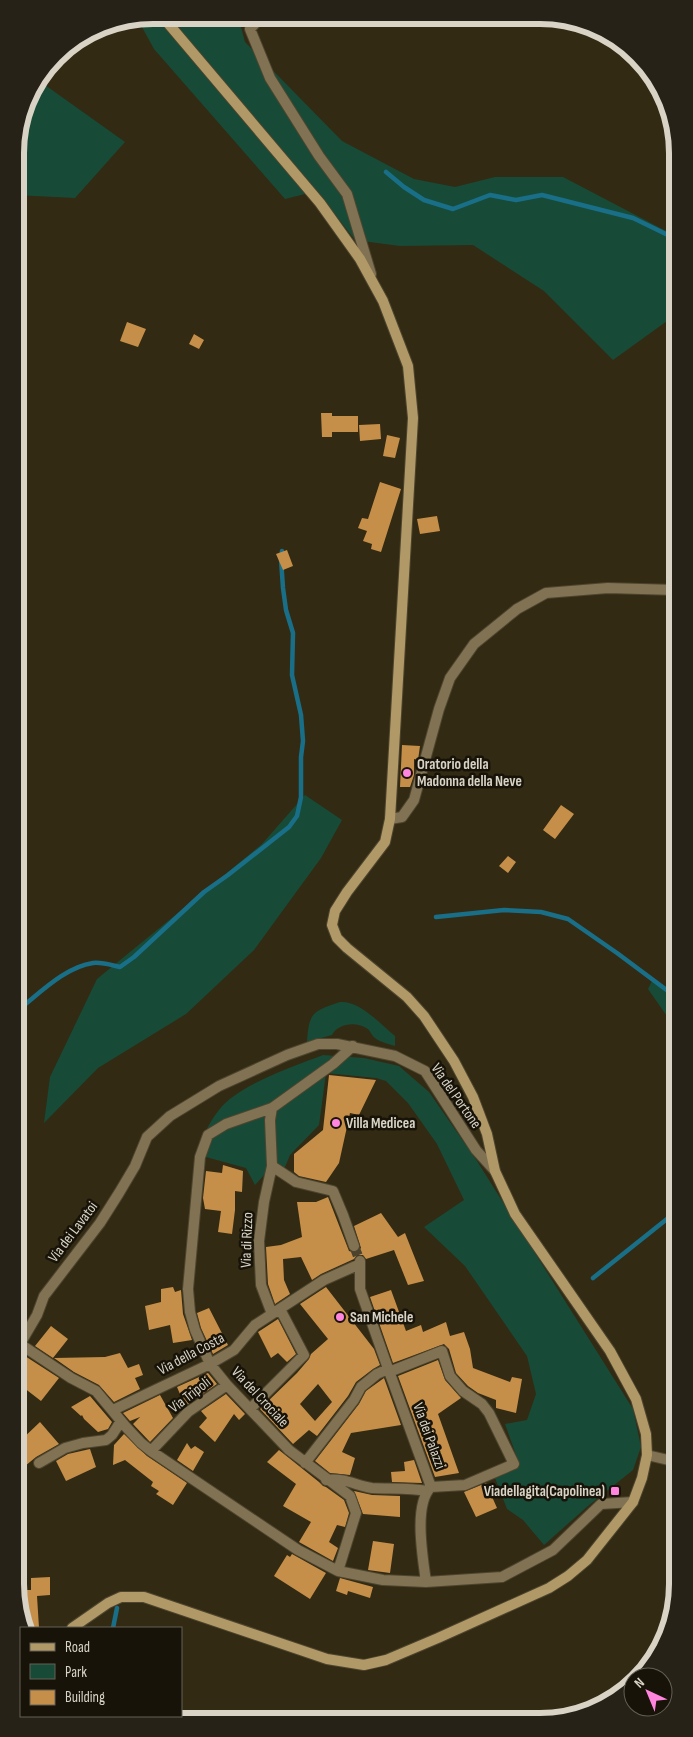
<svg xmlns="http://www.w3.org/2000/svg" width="693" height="1737" viewBox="0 0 693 1737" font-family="'Sofia Sans Condensed',sans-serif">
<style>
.green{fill:#174b37}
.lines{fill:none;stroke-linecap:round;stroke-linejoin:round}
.stream{stroke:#196f88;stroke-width:4.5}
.building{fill:#c58f4a;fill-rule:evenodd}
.street-tunnel{stroke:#4c432e;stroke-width:10;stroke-dasharray:10 5;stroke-linecap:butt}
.street-casing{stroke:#4d452f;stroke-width:12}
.secondary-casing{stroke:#4d452f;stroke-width:12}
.street{stroke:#807252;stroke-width:10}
.secondary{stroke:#b19967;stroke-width:10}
.poi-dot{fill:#ff85de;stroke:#171309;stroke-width:2}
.labels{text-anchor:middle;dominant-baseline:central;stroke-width:5;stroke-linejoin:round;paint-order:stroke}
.poi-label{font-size:15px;font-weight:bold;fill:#d8d3c5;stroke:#171309;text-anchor:start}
.street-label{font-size:15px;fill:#d8d3c5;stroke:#171309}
.rim{fill:none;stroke:#d8d3c5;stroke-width:6}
</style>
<rect width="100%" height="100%" fill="#332a13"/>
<path class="green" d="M153,15L238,16L245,42L342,141L414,179L455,187L495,177H563L668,232L674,236V316L613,360L544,291L473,245L400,246L355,240L317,191L285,199L154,49L137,18Z
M38,80L125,142L75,198L15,195V144L29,92Z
M305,795L342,820L321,858L254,950L186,1014L98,1068L44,1123L50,1077L97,979L262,844Z
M653,979L676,994V1029L648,989Z
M340,1002C361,1001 380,1024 395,1036V1046C389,1044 380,1042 375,1038C372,1036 371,1032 368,1029C357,1021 338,1023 332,1035L307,1042C309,1013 312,1011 340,1002Z
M323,1055L364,1058L399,1066L429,1092L477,1161L633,1409L641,1447L633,1470L588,1506L544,1545L523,1520L507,1509L495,1478L520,1466L505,1424L527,1420L536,1394L527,1356L465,1266L424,1227L464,1200L437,1144L408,1103L386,1081L376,1078L326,1073L319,1125L290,1155L282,1174H265L255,1185L246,1168L195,1154C202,1139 209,1122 219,1110C237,1085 295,1066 323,1055Z"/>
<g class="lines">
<path class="stream" d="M386,172L404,187L424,200L453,209L490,195L516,200L542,195L633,218L674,238
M436,917L504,910L541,912L568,919L617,953L676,997
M18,1010C40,993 65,967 93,963C102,962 111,965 120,967L134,957L204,892L228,875L289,827L297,816L301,797V757L303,741L301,715L292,675L293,633L286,610L283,588L281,559L282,551
M593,1278L677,1211
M113,1628L117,1608"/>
</g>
<path class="building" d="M127,322L146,329L138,347L120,341Z
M194,334L204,340L199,349L189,344Z
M321,413H332V416H358V432H332V437H322Z
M380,424L381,439L360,441L359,425Z
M387,435L400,438L395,458L383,456Z
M380,482L401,489L381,552L371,549L372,544L363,541L367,531L358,528L362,518L368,519Z
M437,516L440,531L420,534L417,519Z
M287,550L293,566L283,570L276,554Z
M402,745L420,746L418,760L414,759V775L410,787H400Z
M561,805L574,814L555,839L543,830Z
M508,856L516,862L508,873L499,866Z
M329,1075L376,1080L359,1115L350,1113L339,1163L326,1182L299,1176L294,1172V1154L323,1130Z
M223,1165L243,1171L242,1192L235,1191V1210L232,1234L218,1232L221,1211L205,1209L203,1198L206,1171L222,1173Z
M328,1197L349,1251L356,1253L361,1248L354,1226L381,1213L398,1237L405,1233L424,1281L408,1285L394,1250L366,1259L363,1255H357L354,1259L321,1274L312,1280L301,1257L283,1259L284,1280L290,1294L275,1304L268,1284L266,1247L281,1245L302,1237L297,1202H316Z
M173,1287L175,1292L181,1290L183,1314L192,1340L173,1343L170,1325L149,1330L145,1306L161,1302V1289Z
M326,1287L374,1349L380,1365L373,1369L356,1382L348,1396L317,1436L309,1430L293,1444L260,1409L297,1373L309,1359L311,1354L328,1339L300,1304ZM318,1384L332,1402L315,1421L300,1404Z
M391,1290L406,1331L421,1325L423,1332L446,1322L450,1336L464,1332L470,1349L473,1368L510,1382L512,1377L522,1379L516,1413L496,1408V1400L478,1393L468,1386L456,1373L449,1349L444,1344L393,1363L370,1297Z
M209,1308L228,1345L213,1354L201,1328L197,1313Z
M278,1319L296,1354L287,1362L278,1353L271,1358L258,1332Z
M51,1326L68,1339L53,1358L35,1346Z
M120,1353L128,1368L139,1364L143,1375L135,1378L140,1389L114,1402L99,1385L74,1372L54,1358L105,1357Z
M25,1356L59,1378L41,1401L19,1384V1363Z
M438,1360L445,1380L461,1398L438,1414L459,1473L435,1477L398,1376Z
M208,1373L217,1384L185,1406L177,1387Z
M384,1378L401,1425L351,1433L342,1452L355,1458L350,1475L330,1473L315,1461L359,1404L366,1391Z
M226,1394L245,1414L239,1420L234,1414L215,1442L199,1427L207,1418L201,1411Z
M160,1395L173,1418L150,1442L133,1424L140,1417L130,1421L123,1413Z
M90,1396L112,1422L108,1429L98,1432L84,1419L82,1415L81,1416L71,1407Z
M40,1422L59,1444L36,1457L19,1471V1442Z
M124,1434L147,1456L187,1483L173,1505L156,1494L159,1491L151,1486L153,1482L125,1460L113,1465L114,1445Z
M187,1443L191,1449L195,1446L204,1452L193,1471L177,1460Z
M90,1449L96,1467L66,1481L56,1461L68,1454Z
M279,1450L319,1482L323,1486L326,1487L344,1500L349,1513L345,1527L337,1525L329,1542L338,1548L333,1561L299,1542L311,1522L283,1506L296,1484L267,1462Z
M414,1460L422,1483L392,1482L391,1472L405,1471L404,1462Z
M486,1483L497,1508L476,1517L464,1492Z
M354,1491L372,1495L400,1496V1517L363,1514Z
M373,1541L394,1544L390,1573L368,1570Z
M292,1554L326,1573L310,1599L274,1576L287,1555L290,1557Z
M50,1577V1595L37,1596L39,1628H25L20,1620V1615H21V1590H31V1578Z
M340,1578L373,1587L370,1598L348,1591L347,1595L336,1591Z"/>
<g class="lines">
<path class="street-tunnel" d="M354,1246L360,1261"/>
<g class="street-casing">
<path id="street" d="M262,16L250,29L270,78L319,156L347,194L371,274
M390,819L402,817L414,800L439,709L450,678L474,644L517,609L546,593L608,588L675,590
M272,1108L270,1120L272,1166L296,1182L333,1191L343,1215L354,1246
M272,1166L264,1202L259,1241L261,1285L272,1314
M495,1171L476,1150L425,1071L395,1056L337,1044H318L287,1055L219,1086L170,1116L147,1137L135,1166L119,1193L100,1223L44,1296L37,1315L20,1344L71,1378L96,1391L126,1427L141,1443L151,1451L298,1550L338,1571L383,1580L426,1582L502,1577L553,1550L601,1504L633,1502
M360,1261V1289L385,1360L431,1487C413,1505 423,1558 426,1582
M389,1372L442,1351L450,1376L463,1391L482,1404L489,1413L514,1464L465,1485L431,1487
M250,1409L304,1355L280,1309
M113,1410L210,1364L234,1350L255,1325L324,1280L360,1264
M151,1451L188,1412L227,1385
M647,1455L677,1462
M39,1463L65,1448L83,1443L106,1440L112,1435L121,1421
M305,1463L354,1400L361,1387L377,1374L388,1369
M326,1480C343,1477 357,1486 372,1488C391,1489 409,1488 427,1491
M338,1571L356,1513L350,1496L289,1450L227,1385L210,1364L195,1330L190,1312L188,1289L200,1157L208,1135L226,1124L272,1108L333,1064L353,1046"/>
</g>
<g class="secondary-casing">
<path id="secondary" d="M72,1628L108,1603L121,1597H144L327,1659L364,1665L386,1660L438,1638L549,1588L568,1576L587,1560L633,1502L642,1478L647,1455L646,1434L636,1399L610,1351L515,1214L495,1171L487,1134L473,1097L454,1061L424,1016L407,997L347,948L337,938L332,925L335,911L347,892L385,842L390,819L413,418L408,366L383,301L360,259L320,203L161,15"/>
</g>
<use href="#street" class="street"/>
<use href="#secondary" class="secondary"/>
</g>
<g class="poi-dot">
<circle cx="407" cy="773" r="5"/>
<circle cx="336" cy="1123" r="5"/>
<circle cx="340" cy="1317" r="5"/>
<rect x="610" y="1486" width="10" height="10" rx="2.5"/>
</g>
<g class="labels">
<g class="poi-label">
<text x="417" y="764">Oratorio della<tspan x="417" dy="17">Madonna della Neve</tspan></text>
<text x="346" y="1123">Villa Medicea</text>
<text x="350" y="1317">San Michele</text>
<text x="605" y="1491" text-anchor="end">Viadellagita(Capolinea)</text>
</g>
<g class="street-label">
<text transform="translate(456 1096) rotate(55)">Via del Portone</text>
<text transform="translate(73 1232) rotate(-53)">Via dei Lavatoi</text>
<text transform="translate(247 1240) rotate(-88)">Via di Rizzo</text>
<text transform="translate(191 1354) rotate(-28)">Via della Costa</text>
<text transform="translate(190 1395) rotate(-38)">Via Tripoli</text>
<text transform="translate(260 1397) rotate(47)">Via del Crociale</text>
<text transform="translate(429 1436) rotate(70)">Via dei Palazzi</text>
</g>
</g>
<path d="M0 0H693V1737H0ZM153 24H540A129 129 0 0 1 669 153V1584A129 129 0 0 1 540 1713H153A129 129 0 0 1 24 1584V153A129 129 0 0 1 153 24Z" fill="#262218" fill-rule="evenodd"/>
<path class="rim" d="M153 24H540A129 129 0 0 1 669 153V1584A129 129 0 0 1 540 1713H153A129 129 0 0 1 24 1584V153A129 129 0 0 1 153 24Z"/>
<rect x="20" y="1627" width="162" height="90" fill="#171309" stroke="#646054"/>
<rect x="30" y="1643" width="25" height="8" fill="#b19967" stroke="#646054"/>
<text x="65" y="1652" font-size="15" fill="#d8d3c5">Road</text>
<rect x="30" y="1664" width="25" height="15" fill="#174b37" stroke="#646054"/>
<text x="65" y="1677" font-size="15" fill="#d8d3c5">Park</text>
<rect x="30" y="1690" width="25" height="15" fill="#c58f4a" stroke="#646054"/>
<text x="65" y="1702" font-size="15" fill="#d8d3c5">Building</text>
<g transform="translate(648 1692) rotate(316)"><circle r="24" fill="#171309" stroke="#646054"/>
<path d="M0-4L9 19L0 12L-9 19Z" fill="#ff85de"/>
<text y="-8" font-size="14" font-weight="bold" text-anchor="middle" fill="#d8d3c5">N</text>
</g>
</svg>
